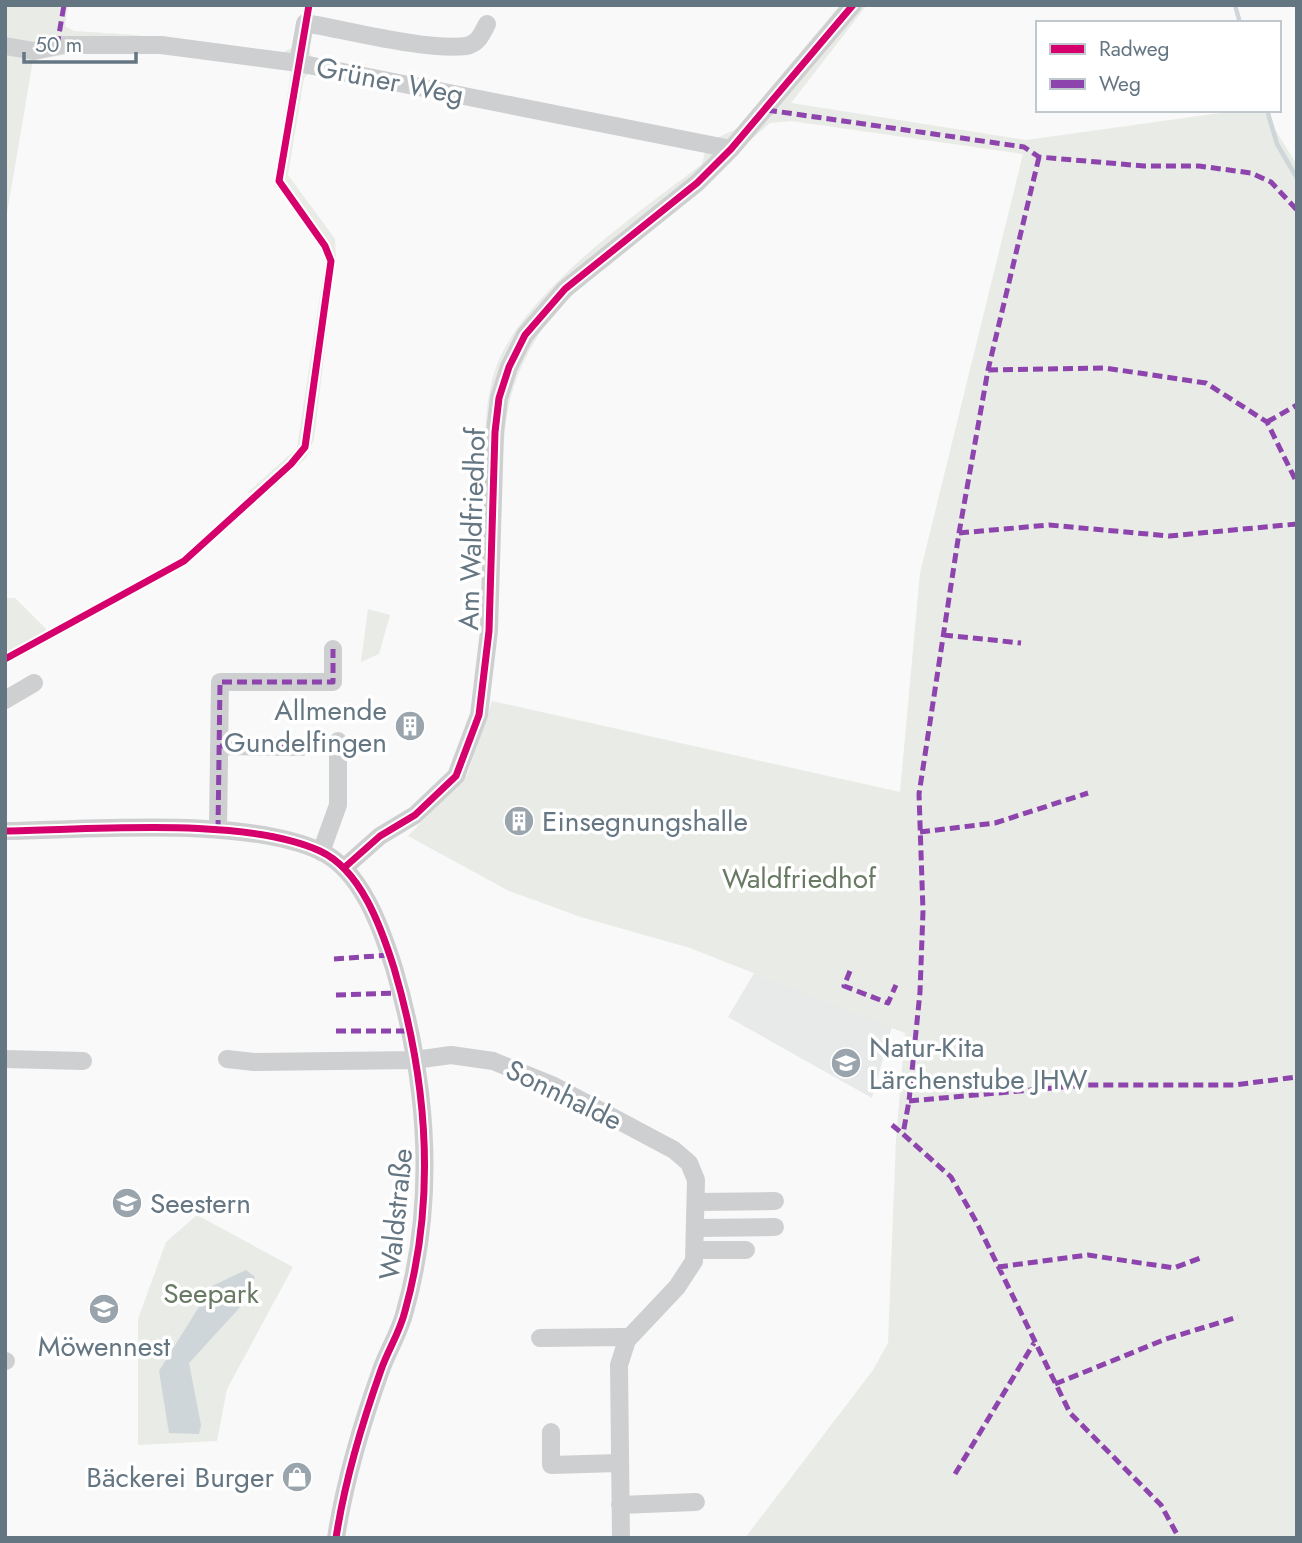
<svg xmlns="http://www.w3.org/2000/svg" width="1302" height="1543" viewBox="0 0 1302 1543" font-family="Jost,sans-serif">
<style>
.built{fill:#e8e9e9}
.green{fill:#e8ebe6}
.water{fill:#ced6d9}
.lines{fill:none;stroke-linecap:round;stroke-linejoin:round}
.stream{stroke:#ced6d9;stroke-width:4.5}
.minor{stroke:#cecfd0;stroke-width:18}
.quiet{stroke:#8e44ad;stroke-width:5;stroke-dasharray:10 5;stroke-linecap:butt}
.cycleway-casing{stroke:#fff;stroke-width:11}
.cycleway{stroke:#d6006c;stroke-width:7}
.labels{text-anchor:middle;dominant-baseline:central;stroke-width:7;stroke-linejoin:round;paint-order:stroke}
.street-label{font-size:28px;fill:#657683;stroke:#fff}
.poi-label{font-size:28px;fill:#657683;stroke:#fff;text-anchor:start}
.park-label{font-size:28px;fill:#687a64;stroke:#fff}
</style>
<rect width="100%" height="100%" fill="#f9f9f9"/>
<path class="built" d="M754,973L892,1027L872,1098L728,1017Z"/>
<path class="green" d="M6,5H68L65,26L74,31L135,35L279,54L296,46L309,48L311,56L316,58L717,138L736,129L840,5H867L791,103L1026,140L1213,114L1263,110L1297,165V1538H745L873,1370L888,1343L896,1139L905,1033L690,948L581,917L509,891L408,836L467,775L492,701L900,792L920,573L1023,154L791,121L770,123L553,312C507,381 504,409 502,490H484C485,452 483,411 494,373C518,295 638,213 702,164L705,152L310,72L304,78L288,175L335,239L336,256L314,439L306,458L268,493H247L297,448L325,263C322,244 290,196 274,186L291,72L288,66L148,50L88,51L33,60L5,225Z
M5,598H15L55,638L5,665Z
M368,609L390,615L379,654L361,662Z
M197,1215L293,1267L227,1389L217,1441L138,1445V1319L166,1242Z"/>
<path class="water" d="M246,1270L255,1277L243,1304L189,1363L201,1425L199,1434L169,1433L159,1371L212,1286Z"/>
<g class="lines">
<path class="stream" d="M1235,5L1240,23
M1267,110L1277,144L1297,178"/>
<path class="minor" d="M5,46L34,51L62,45H161L298,63L731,149
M298,63L305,23C347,30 427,51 466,46C478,44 482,34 487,24
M5,700L34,683
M220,746L301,747
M218,830L220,682H333V649
M5,831C91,830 243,816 320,851C361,870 381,927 394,968C427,1080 437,1197 405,1311C400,1332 388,1350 381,1370C361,1426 345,1479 336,1538
M321,852L338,805V741
M345,867L380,836L415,815L456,776L479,715L489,631L495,432L499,398L509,367L525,335L565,289L697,183L731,149L853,5
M5,1059L83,1061
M227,1059L254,1062L415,1060L451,1055L493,1061L552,1085L674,1150L689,1163L696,1180L694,1261L677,1287L627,1340L619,1365L621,1538
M697,1202L775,1201
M697,1228L775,1227
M696,1250H746
M540,1338L624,1337L627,1340
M5,1361H6
M551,1432V1465L619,1463
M620,1505L696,1502"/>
<path class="quiet" d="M57,46L64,5
M767,110L1024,147L1039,157L1144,166H1199L1251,173L1271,182L1297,210
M1039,157L988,370L959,533L919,794L923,911L920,992L909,1101L903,1134L951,1177L977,1223L1070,1413L1161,1505L1179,1538
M988,370L1105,368L1206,383L1267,422L1297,483
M1267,422L1297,405
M959,533L1049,525L1169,536L1297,524
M943,635L1021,643
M220,746L301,747
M218,830L220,682H333V649
M920,832L995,823L1088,793
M334,959L390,955
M850,971L844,986L888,1003L896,985
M336,995L401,993
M336,1031H409
M909,1101L1086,1085H1234L1297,1077
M892,1125L903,1134
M998,1267L1088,1255L1174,1268L1203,1257
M1055,1384L1166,1339L1238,1317
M955,1474L1034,1343"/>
<g class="cycleway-casing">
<path id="cycleway" d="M5,659L184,561L291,464L305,447L331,261L325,246L279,181L309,5
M5,831C91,830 243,816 320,851C361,870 381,927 394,968C427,1080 437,1197 405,1311C400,1332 388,1350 381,1370C361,1426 345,1479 336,1538
M345,867L380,836L415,815L456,776L479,715L489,631L495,432L499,398L509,367L525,335L565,289L697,183L731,149L853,5"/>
</g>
<use href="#cycleway" class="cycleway"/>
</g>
<defs>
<g id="building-disc" transform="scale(1.575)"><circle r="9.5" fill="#99a4ac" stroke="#fff"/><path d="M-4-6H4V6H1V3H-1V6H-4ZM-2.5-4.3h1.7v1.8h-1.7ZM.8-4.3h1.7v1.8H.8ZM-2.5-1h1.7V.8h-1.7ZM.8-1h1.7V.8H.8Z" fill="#fff"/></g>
<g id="school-disc" transform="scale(1.575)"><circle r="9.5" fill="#99a4ac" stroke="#fff"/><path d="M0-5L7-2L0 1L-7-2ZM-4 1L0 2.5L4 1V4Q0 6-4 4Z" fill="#fff"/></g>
<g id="shop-disc" transform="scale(1.575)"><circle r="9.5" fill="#99a4ac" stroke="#fff"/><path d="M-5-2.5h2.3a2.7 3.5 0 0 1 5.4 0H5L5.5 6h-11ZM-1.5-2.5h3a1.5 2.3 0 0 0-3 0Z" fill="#fff"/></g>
</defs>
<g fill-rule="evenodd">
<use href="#building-disc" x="410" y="726"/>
<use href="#building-disc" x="519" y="821"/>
<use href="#school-disc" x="846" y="1063"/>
<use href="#school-disc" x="127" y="1203"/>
<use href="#school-disc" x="104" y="1309"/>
<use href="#shop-disc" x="297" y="1477"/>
</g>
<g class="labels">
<g class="street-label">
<text transform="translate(390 81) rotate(11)">Grüner Weg</text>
<text transform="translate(472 529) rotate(-88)">Am Waldfriedhof</text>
<text transform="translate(564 1095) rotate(26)">Sonnhalde</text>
<text transform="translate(396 1214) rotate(-84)">Waldstraße</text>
</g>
<g class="poi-label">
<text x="387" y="710" text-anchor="end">Allmende<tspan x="387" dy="32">Gundelfingen</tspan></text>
<text x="542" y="821">Einsegnungshalle</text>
<text x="869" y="1047">Natur-Kita<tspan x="869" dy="32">Lärchenstube JHW</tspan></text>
<text x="150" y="1203">Seestern</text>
<text x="104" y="1346" text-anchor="middle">Möwennest</text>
<text x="274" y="1477" text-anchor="end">Bäckerei Burger</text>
</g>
<g class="park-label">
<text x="799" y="878">Waldfriedhof</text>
<text x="211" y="1293">Seepark</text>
</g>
</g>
<rect width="1302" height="1543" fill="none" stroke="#657683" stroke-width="14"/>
<rect x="1036" y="21" width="245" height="91" fill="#ffffff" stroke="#c1c8cd" stroke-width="2"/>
<rect x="1050" y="44" width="35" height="10" fill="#d6006c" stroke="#c1c8cd" stroke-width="2"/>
<text x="1099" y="56" font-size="21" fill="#657683">Radweg</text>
<rect x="1050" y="79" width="35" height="10" fill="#8e44ad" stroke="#c1c8cd" stroke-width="2"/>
<text x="1099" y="91" font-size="21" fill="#657683">Weg</text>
<path d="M24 52v10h112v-10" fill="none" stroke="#657683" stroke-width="3.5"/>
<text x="35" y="52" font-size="21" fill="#657683" stroke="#ffffff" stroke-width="5" paint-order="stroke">50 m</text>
</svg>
